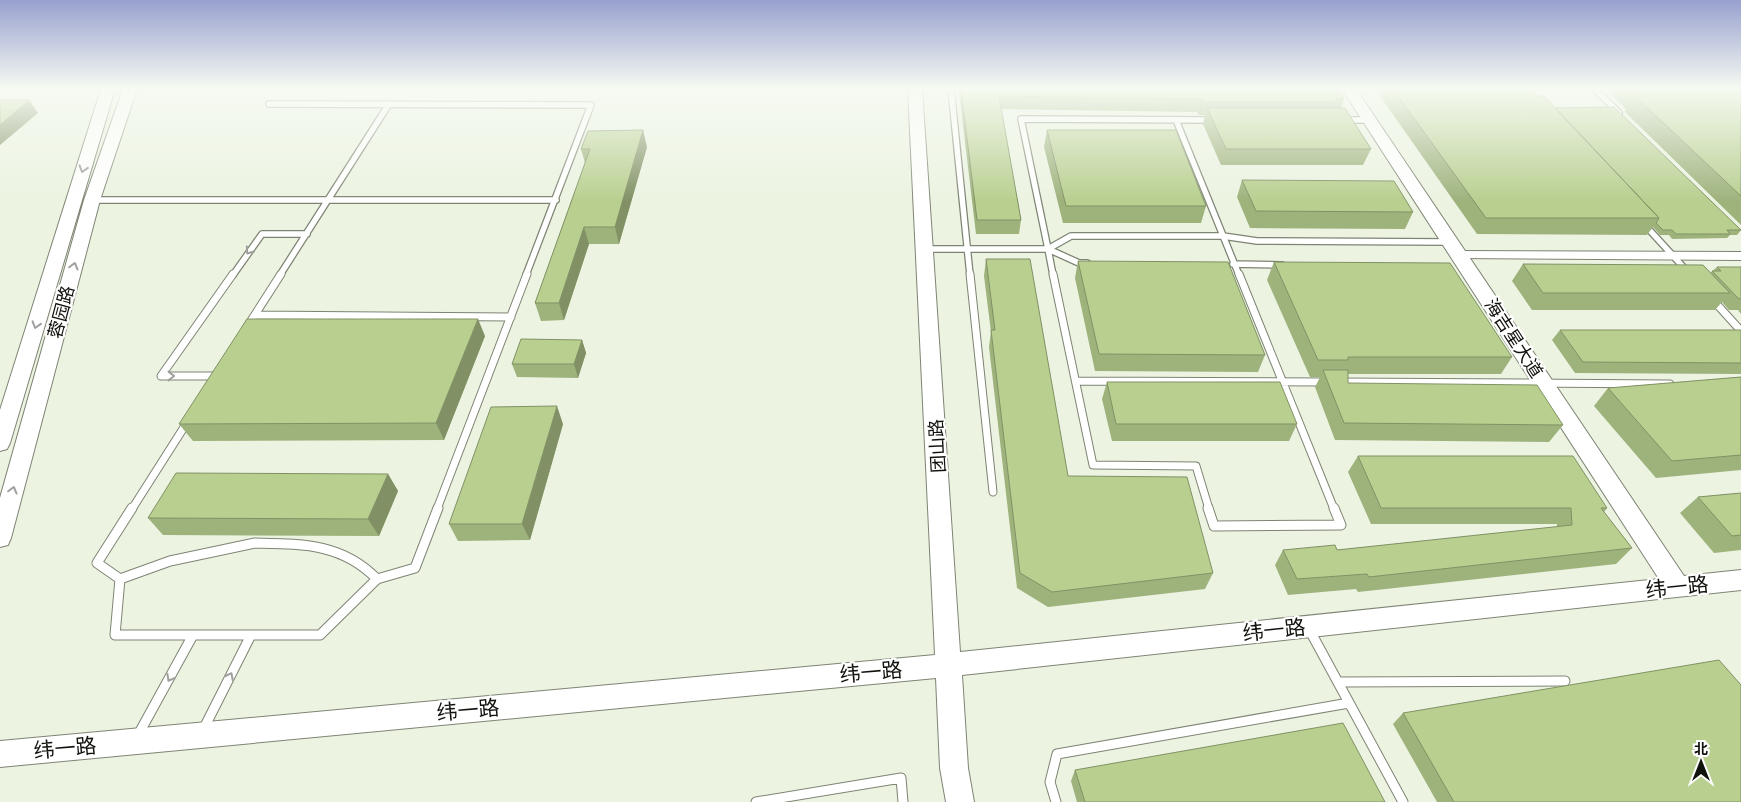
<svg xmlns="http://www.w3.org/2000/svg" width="1741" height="802" viewBox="0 0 1741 802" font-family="'Archivo Narrow','Noto Sans SC',sans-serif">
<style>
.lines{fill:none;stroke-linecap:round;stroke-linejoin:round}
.lane-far2-casing{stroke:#7e8474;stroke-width:8}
.lane-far1-casing{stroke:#7e8474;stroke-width:9}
.lane-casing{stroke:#7e8474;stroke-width:11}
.street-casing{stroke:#7e8474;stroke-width:2}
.secondary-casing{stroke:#7e8474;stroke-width:2}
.lane-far2{stroke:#fff;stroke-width:5.5}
.lane-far1{stroke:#fff;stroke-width:7}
.lane{stroke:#fff;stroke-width:9}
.street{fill:#fff;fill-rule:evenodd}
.secondary{fill:#fff;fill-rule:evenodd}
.wall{fill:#9eb27c}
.shaded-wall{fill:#819165}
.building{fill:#b8cf90;stroke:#819165}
.oneway{stroke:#9fa09e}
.labels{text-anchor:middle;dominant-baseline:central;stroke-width:4.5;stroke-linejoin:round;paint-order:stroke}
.street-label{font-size:18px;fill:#10120c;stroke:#fff}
.near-street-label{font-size:21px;fill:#10120c;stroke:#fff}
</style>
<rect width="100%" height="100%" fill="#ecf3e1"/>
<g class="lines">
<g class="lane-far2-casing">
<path id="lane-far2" d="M951,89L970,275
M1595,89L1619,113
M269,104L591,105L526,275
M1176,120L1239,275
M1343,120H1370
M92,200H556
M1644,224L1686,270
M926,249H1048L1021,119L1212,120
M1048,249L1053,275
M1048,249L1079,263H1087
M1048,249L1071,236H1223L1257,241L1449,242
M1233,264L1282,265
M233,275L262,234H307
M280,275L389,104"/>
</g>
<g class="lane-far1-casing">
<path id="lane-far1" d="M970,274L993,492
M1053,274L1093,465L1196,466L1209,509
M1239,274L1334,509
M1713,300L1741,331
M255,315L511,317
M247,327L281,274
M216,376H161L233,274
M1076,381L1325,382
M1341,382L1670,384
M132,509L188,421
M437,509L527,274"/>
</g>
<g class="lane-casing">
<path id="lane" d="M1208,508L1214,526L1341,525L1334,508
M255,543C302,544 342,543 377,579L320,635H115L120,579L170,561Z
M120,579L97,563L132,508
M377,579L415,568L438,508
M1309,629L1403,802
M1338,682L1565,681
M203,730L251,635
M138,735L193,635
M756,802L901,778L903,802
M1056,802L1050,782L1057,754L1349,703"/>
</g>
<g class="street-casing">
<path id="street" d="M1459,251L1741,252V260L1455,258L1453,255Z"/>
</g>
<g class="secondary-casing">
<path id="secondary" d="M101,89H115L10,443L7,449L0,451V410Z
M123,89H137L100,200L11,538L8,545L0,547V498L84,200Z
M908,89H922L960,652L1659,579L1342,89H1356L1684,576L1741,570V590L962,675L968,768L974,802H946L940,768L936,678L0,767V741L935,655Z"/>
</g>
<use href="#lane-far2" class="lane-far2"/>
<use href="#lane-far1" class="lane-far1"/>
<use href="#lane" class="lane"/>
<use href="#street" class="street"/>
<use href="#secondary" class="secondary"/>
</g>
<path class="wall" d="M959,89L1344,99L1341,108L1371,149L1363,165H1221L1203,124L1205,115H1199L1197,112L1001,109L1021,220L1019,234H976L959,92Z
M1375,89H1531L1537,96L1741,230L1737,235H1730L1727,238L1672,239L1669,235H1660L1653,227L1647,235L1477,234Z
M1606,89H1741V225L1625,112L1626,109Z
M1047,130L1206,206L1201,223H1063L1044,147Z
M647,147L619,244H589L564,320L541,321L535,303L585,163L581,149Z
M1242,180L1413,212L1405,229L1250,228L1237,197Z
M986,259L1068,476L1213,573L1205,589L1048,607L1017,588L989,347L991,332L984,276Z
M1078,261L1265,355L1258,372L1095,371L1075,278Z
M1274,262L1512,357L1501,374H1348V383L1563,425L1549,442L1335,440L1315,387L1320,377H1310L1267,280Z
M1523,264L1710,273L1717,267H1741V314L1738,310H1729L1722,302L1715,310H1532L1512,281Z
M1560,330H1741V374L1575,373L1552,340Z
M485,336L444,440L193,441L179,424Z
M582,340L586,353L578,378L517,377L512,364Z
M1741,377V470L1656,478L1594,406L1608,388Z
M1107,382L1297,424L1289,441H1112L1102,399Z
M563,424L530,540L458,541L449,524Z
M1358,456L1607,508L1604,512L1632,548L1616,564L1358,592L1356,589L1288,595L1275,565L1283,550H1337L1557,527V524H1371L1348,472Z
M388,474L398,491L379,536L163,535L148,518Z
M1741,493V550L1714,553L1680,513L1698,497Z
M1403,713L1741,802H1437L1393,724Z
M1075,770L1385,802H1077L1071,781Z"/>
<path class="shaded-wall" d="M29,100L38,113L0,145V125Z
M643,130L647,147L619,244L615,227Z
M584,227L589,244L564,320L559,303Z
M478,319L485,336L444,440L436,423Z
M582,340L586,353L578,378L574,364Z
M557,406L563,424L530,540L522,524Z
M388,474L398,491L379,536L368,519Z"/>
<path class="building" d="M961,89H1338L1344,99H1335L1337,102H1202L1201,99L999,96L1021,220H977Z
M1393,89H1531L1537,96H1544L1659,218H1486Z
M1632,89H1741V196L1635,96H1639Z
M0,100H29L0,125Z
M1614,107L1741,230H1727L1730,234H1676L1672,230H1663L1656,223L1659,218L1555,108Z
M1207,108H1345L1371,149H1226Z
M643,130L615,227H584L559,303H535L590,149H581L588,131Z
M1047,130H1176L1206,206H1066Z
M1242,180L1394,181L1413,212L1256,211Z
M986,259H1030L1068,476L1187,477L1213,573L1052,592L1020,573L991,330H995Z
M1078,261L1228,262L1265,355L1099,354Z
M1274,262L1450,263L1512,357H1348V360H1318Z
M1523,264L1703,265L1730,293H1543Z
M1717,267H1741V299H1739L1712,271H1721Z
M247,319H478L436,423L179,424Z
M1560,330H1741V363L1583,362Z
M521,339L582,340L574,364H512Z
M1323,370H1348V383L1537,385L1563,425L1344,423Z
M1741,377V455L1672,461L1608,388Z
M1107,382H1280L1297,424H1116Z
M557,406L522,524H449L491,407Z
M1358,456H1573L1607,508H1601L1632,548L1369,577L1367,574L1297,579L1283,550L1335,545L1337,550L1572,525L1571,508H1381Z
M176,473L388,474L368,519L148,518Z
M1741,493V535L1732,536L1698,497Z
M1719,660L1741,685V802H1454L1403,713Z
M1343,723L1385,802H1085L1075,770Z"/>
<defs><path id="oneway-chevron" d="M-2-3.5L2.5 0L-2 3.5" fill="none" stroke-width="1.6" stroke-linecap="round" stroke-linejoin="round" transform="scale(1.25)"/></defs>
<g class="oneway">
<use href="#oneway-chevron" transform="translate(83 169) rotate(107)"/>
<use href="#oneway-chevron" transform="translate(249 251) rotate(125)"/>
<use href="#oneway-chevron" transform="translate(74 266) rotate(-75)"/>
<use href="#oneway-chevron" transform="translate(36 325) rotate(107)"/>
<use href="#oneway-chevron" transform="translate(171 376)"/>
<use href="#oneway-chevron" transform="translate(13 490) rotate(-75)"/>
<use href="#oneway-chevron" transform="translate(230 676) rotate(-63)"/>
<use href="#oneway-chevron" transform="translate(170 678) rotate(119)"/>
</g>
<linearGradient id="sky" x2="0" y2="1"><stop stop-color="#98a1cf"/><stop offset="0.44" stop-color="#f6faf2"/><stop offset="1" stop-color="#f6faf2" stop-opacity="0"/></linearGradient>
<rect width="1741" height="201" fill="url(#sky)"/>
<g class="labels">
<g class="street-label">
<text transform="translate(61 312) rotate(-75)">蓉园路</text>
<text transform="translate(1514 338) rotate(57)">海吉星大道</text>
<text transform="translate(937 446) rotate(-93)">团山路</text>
</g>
<g class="near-street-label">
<text transform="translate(1677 587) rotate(-6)">纬一路</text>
<text transform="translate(1274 630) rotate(-6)">纬一路</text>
<text transform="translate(871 672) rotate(-5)">纬一路</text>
<text transform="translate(468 710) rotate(-5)">纬一路</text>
<text transform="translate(65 748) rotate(-5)">纬一路</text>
</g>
</g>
<g transform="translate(1701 762)" stroke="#ffffff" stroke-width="4" paint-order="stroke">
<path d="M0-4L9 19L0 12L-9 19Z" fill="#10120c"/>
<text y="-8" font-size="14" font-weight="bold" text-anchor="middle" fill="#10120c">北</text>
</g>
</svg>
